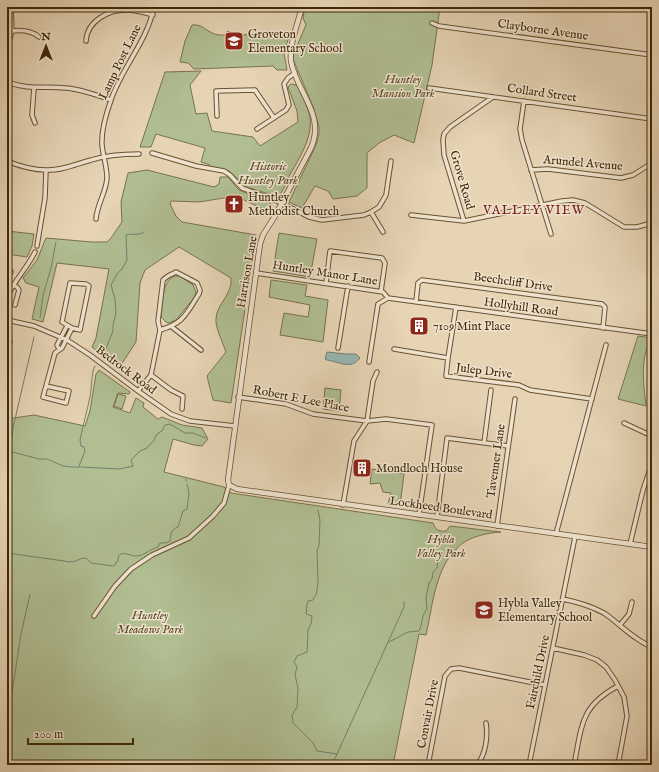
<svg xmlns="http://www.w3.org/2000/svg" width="659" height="772" viewBox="0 0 659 772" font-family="'IM FELL English',serif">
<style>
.green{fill:#b0be92;stroke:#78734c}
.water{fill:#97b7b3;stroke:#747e6e}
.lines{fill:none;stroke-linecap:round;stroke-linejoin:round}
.stream{stroke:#747e6e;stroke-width:1}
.minor-casing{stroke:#695332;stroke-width:5.5}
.tertiary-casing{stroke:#695332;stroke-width:6}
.minor{stroke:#efe3cf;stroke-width:3.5}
.tertiary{stroke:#efe3cf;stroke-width:4.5}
.labels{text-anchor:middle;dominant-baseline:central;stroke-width:3;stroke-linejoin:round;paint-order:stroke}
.street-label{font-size:12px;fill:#3f2806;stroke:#efe3cf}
.poi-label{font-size:12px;fill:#3f2806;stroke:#efe3cf;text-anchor:start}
.park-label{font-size:12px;font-style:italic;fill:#564622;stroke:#efe3cf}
.neighbourhood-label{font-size:13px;letter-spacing:1px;fill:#7a1f14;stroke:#efe3cf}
</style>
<rect width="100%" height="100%" fill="#e6d4b5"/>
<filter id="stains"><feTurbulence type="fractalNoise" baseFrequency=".005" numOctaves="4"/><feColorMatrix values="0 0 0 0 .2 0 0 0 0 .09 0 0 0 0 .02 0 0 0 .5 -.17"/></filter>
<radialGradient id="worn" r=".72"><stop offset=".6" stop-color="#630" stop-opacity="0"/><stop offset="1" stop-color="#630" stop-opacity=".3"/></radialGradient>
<path class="green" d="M305,7H440L432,65L414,143L394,135L379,143L367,153V188L357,196L333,199L328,191L315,186L302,208L289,202L316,145L319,134V127L314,109L293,59L294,53L306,25L303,18Z
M192,25C205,23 208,37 225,35L228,31L236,35L284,34L289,36L284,53L287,70H277L273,66L194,69L188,63L180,62L185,41Z
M201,71L190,85L196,114L207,113L212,131L253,137L260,146L298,122L297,111L288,87L291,84L297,85C301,95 308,107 310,117C313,140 297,161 287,180H288L279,197L246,187L242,183H240L241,182L229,171L209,166L210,165L201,162L205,148L156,134L151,147H140L165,72Z
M147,170L214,187L219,184L220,177H228L239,190L269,202L272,205L268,210L261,208L240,198L230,197L199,202L171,201L170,204L176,216L182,222L256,235L231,403L213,400L207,376L226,352C223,343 215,327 216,319C216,304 233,295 231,278L179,247L145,270L140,283L136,342L119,368L92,347L96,338L109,269L57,263L43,322L32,319L39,287L26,283L23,278L37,260L46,238L92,242H107L111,238L122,222L121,202L128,173Z
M7,231L34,234L32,246L27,257L7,254Z
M279,233L317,239L310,277L273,271Z
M175,276H180L193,285L196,292L194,298L176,320L169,323L166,322L161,317C163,304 161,281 175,276Z
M271,280L307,285L305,296L328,300L323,342L280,335L284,313L308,317L310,305L269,297Z
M638,336L652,338V343H649C640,362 644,386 646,406L618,399Z
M99,370L130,392L129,394L118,393L113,407L130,413L136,398L144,403L143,407L158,419L162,417L182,425L202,428L208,439L202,446L194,445L173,439L164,472L224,487L231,493L433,523C435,529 438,532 446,531L450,526L501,532C485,533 456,539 453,557L450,556C434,579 432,609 426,635L419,634L393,765H7V419L34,415L85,426L90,411L96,374Z
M325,388L341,390L339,411L323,409Z
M118,394L126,396L122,409L114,406Z
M372,469L404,474L400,506L388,504L391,493L383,492L380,483L370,484Z"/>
<path class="water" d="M327,352L346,354H356L360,358C351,370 339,362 327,360L325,359Z"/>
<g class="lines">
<path class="stream" d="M40,318L43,295L51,268L56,242
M103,356L113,331V325L116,313L115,299L111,285L117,274L122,269L127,260L126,235C132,233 139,236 144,232
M9,451L39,459H47L63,466L72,467H81L120,469L133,466L131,460L140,451L147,448L154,440L157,434L162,431L165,425L170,424L185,433H193L206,438
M7,454L11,445L13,428L34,337
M79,466L85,451L84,447L81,446L80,440C83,425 87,411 90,397C92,388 91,373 95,366
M186,481V479
M318,510L320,520L319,545L317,551L318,583L316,595L314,597L313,600L308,601L307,604L306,614L312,616L311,624L308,630L307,652L297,656L294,662L297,667L295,675L298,688L297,707L292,715L293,723L313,743L317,751L337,754
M7,553L64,561L69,562C71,561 73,562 76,561C80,559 81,558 86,558L91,563L113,566L115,565L116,562H118C118,558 118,555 121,554C126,552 132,557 137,556C145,555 150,549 158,547L160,543H166L170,541C171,534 171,529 178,527L183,511L187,509L189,493L187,484
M389,642L408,632L419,631C423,623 421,616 427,609L426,598L429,583L432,579L433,572L437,568L438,561L442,556H446
M9,712L21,634L30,594
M7,717L8,715
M332,765L404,607V602"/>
<g class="minor-casing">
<path id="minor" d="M432,23L439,26L652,55
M12,31C21,30 32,31 39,37
M86,41C87,21 109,9 128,10C136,10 145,13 153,15
M7,49L12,31L11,7
M7,82C28,90 45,86 66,88C81,89 96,95 111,100
M34,88L32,115L35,123
M429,88L652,119
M524,101L520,129L522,140L551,234
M217,116L216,91L255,90L274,118
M257,129L286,110L289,105L284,84L288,78L295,73
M152,153L196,166L224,171L230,175L242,188L282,203L309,217L322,220L364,215L371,212L379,207L386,195L391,161
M7,161C19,166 33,170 46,170C61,171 76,164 91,160C107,155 123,154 139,154
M531,170L548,169L621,178L633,175L652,163
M371,212L383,232
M411,215L464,221L562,201L573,200L585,203L624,227H637L652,223
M96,219C97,204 106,193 107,178C107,167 103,156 102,145C101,131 106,114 111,100C122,67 147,42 154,7
M464,221L444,155L443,140L444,134L450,127L493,97
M37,246L45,198L46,170
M7,271L11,272
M256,273L383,292L388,298
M7,282L17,287L19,290L15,305
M70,283L86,284L89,286L80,330L72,328L62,322Z
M326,283L330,251L382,258L385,263L381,291
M7,297C14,281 27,268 35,252
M388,298L652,334
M416,302L418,283L422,280L602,304L605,307L603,328
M7,320L34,326L67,340L90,355L138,391L171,414L190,421L235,426
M172,327L201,350
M7,341L10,342
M338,348L348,286
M59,349L57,345L67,326
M394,349L448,358L446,376L519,385L530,390L592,399
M448,358L456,307
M369,362L378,304L388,298
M151,375L171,390L183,396L182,409
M46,386L69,391L66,403L43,397L55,353L62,348L72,328
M138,391L151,375L160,330L158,321L163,280L168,276L176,272L197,283L200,290L199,294C186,314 184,323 160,330
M238,397L286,404L313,414L367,421L386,419L432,425L419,515
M624,423L652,436
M484,443L491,390
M343,505L354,441L367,421L373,381L377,372
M437,517L447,438L508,446
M497,526L515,399
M556,534L606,345
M630,544L643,490L652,463
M563,599C577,602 591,606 604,613C620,624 634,640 652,647
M94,616L115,586L131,569L152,555L189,538L213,516L224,503L229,485
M620,625L629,614L632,602
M553,648L584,655L597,660L606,667L615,680L624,697L627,716L618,765
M428,765L445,676L451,669L459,668L545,685
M477,765C486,754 488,736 486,723
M529,765L575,537
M574,765C582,726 580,706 618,686"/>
</g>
<g class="tertiary-casing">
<path id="tertiary" d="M302,7C298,23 289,45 291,61C296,92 326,114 311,148L275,216L263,235L260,244L228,480L229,485L237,489L652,547"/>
</g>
<use href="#minor" class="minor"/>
<use href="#tertiary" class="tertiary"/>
</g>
<defs>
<g id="school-square" transform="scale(1)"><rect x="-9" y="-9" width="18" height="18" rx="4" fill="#8f2418" stroke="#efe3cf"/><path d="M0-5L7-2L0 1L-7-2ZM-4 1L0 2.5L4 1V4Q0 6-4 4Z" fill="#fff"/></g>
<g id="church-square" transform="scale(1)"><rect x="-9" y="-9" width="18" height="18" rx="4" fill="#8f2418" stroke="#efe3cf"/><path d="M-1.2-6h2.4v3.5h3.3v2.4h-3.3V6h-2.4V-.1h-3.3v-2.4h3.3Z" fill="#fff"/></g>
<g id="building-square" transform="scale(1)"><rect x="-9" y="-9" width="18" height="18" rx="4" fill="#8f2418" stroke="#efe3cf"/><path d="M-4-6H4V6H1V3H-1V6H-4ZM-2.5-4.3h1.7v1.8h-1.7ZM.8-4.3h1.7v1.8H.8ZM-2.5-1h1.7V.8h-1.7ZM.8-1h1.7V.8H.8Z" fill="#fff"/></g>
</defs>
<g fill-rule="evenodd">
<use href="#school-square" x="234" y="41"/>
<use href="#church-square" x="234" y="204"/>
<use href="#building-square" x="419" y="326"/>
<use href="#building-square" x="362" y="468"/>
<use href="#school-square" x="484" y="610"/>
</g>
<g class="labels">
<g class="street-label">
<text transform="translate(543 30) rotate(8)">Clayborne Avenue</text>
<text transform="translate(120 62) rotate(-64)">Lamp Post Lane</text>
<text transform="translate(542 93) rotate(8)">Collard Street</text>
<text transform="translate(583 163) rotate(5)">Arundel Avenue</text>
<text transform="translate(462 180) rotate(74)">Grove Road</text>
<text transform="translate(247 272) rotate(-80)">Harrison Lane</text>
<text transform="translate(325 273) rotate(9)">Huntley Manor Lane</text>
<text transform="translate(513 282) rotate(8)">Beechcliff Drive</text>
<text transform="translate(521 307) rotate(8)">Hollyhill Road</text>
<text transform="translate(126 370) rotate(37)">Bedrock Road</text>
<text transform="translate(484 371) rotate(7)">Julep Drive</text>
<text transform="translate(301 399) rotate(11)">Robert E Lee Place</text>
<text transform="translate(496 461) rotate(-82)">Tavenner Lane</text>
<text transform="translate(441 508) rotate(8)">Lockheed Boulevard</text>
<text transform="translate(538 672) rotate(-78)">Fairchild Drive</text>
<text transform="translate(428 714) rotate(-79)">Convair Drive</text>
</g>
<g class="poi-label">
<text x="248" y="34">Groveton<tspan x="248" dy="14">Elementary School</tspan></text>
<text x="248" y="197">Huntley<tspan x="248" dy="14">Methodist Church</tspan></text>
<text x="433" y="326">7109 Mint Place</text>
<text x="376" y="468">Mondloch House</text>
<text x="498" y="603">Hybla Valley<tspan x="498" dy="14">Elementary School</tspan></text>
</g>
<g class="park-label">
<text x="403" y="79">Huntley<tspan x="403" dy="14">Mansion Park</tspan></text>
<text x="268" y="166">Historic<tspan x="268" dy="14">Huntley Park</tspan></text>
<text x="441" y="539">Hybla<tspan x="441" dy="14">Valley Park</tspan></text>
<text x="150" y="615">Huntley<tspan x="150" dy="14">Meadows Park</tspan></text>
</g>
<g class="neighbourhood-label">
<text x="534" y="210">VALLEY VIEW</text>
</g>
</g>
<rect width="659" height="772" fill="none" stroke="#e6d4b5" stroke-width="24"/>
<rect x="8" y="8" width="643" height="756" fill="none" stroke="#3f2806" stroke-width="2"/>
<rect x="12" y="12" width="635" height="748" fill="none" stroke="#3f2806"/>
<g transform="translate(46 46)" stroke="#efe3cf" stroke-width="3" paint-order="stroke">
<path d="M0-3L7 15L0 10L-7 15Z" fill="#3f2806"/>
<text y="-6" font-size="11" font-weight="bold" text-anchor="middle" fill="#3f2806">N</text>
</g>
<path d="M28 738v6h105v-6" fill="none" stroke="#3f2806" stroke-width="2"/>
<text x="34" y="738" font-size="12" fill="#3f2806" stroke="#efe3cf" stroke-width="3" paint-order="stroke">200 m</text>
<rect width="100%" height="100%" filter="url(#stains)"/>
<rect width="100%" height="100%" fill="url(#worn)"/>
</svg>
